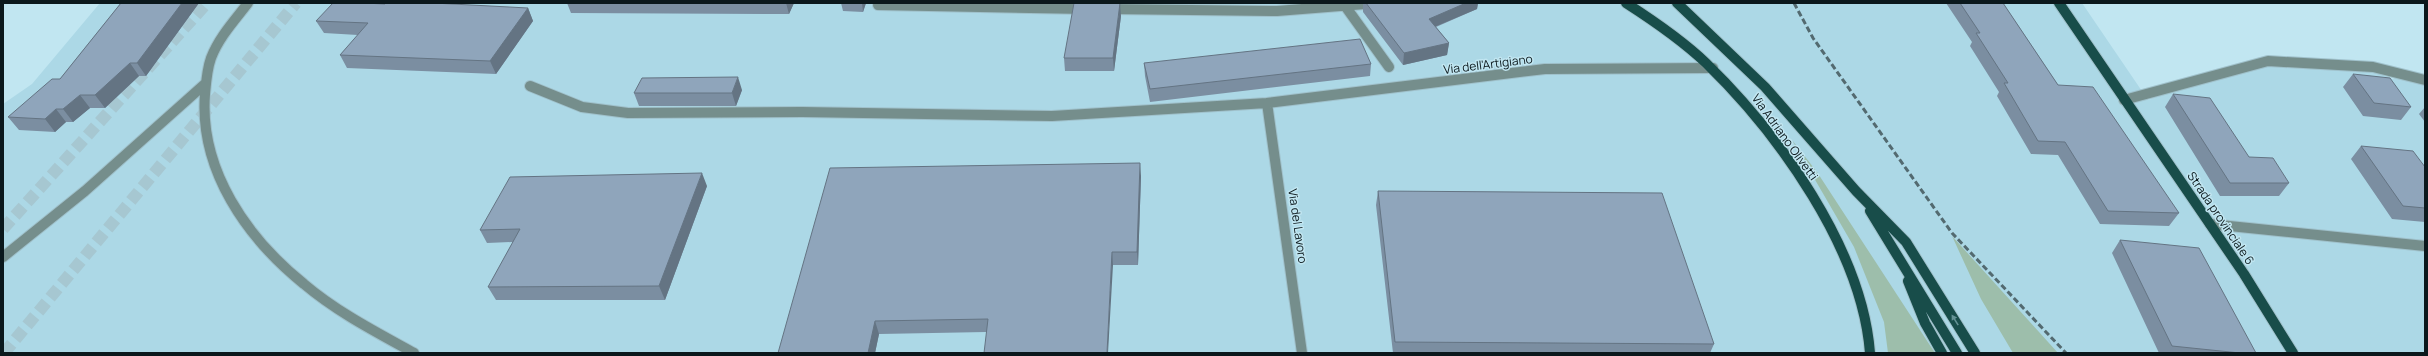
<svg xmlns="http://www.w3.org/2000/svg" width="2428" height="356" viewBox="0 0 2428 356" font-family="Manrope,sans-serif">
<style>
.built{fill:#acd8e6}
.green{fill:#9dbeab}
.lines{fill:none;stroke-linecap:round;stroke-linejoin:round}
.highway-tunnel{stroke:#a6c7d1;stroke-width:12;stroke-dasharray:12 6;stroke-linecap:butt}
.minor-casing{stroke:#a0c1cb;stroke-width:12}
.major-casing{stroke:#a0c1cb;stroke-width:12}
.minor{stroke:#758e8c;stroke-width:10}
.major{stroke:#184d4a;stroke-width:10}
.rail{stroke:#536a70;stroke-width:3;stroke-dasharray:6 3;stroke-linecap:butt}
.wall{fill:#7b8ea1}
.shaded-wall{fill:#647483}
.building{fill:#8fa5bb;stroke:#647483}
.oneway{fill:#649295}
.labels{text-anchor:middle;dominant-baseline:central;stroke-width:3;stroke-linejoin:round;paint-order:stroke}
.street-label{font-size:12px;fill:#0b181c;stroke:#c1e6f1}
</style>
<rect width="100%" height="100%" fill="#c1e6f1"/>
<path class="built" d="M100,3H2082L2148,100L2188,86L2271,64L2370,70L2393,79L2401,75L2425,83V353H3V104L32,84Z"/>
<path class="green" d="M1792,140L1817,172L1935,353H1888L1884,322L1854,247Z
M1952,236L2058,353H2013L1981,299Z"/>
<g class="lines">
<path class="highway-tunnel" d="M3,229L207,3
M4,353L296,3"/>
<g class="minor-casing">
<path id="minor" d="M248,3C235,20 219,37 211,58C207,69 206,82 205,94C199,170 247,238 304,284C337,312 376,332 414,353
M1343,3L1389,67
M878,5L1086,9
M1108,9L1277,11L1378,3
M530,86L582,107L628,113L802,112L1052,116L1267,103L1545,69L1713,68
M2124,100L2268,61L2373,67L2425,80
M1267,103L1302,353
M2210,224L2425,246
M3,257L85,191L206,83"/>
</g>
<g class="major-casing">
<path id="major" d="M1626,3C1654,21 1682,40 1706,63C1779,134 1862,249 1870,353
M1677,3L1765,87L1856,191L1906,242L1975,353
M2059,3L2244,274L2293,353
M1870,211L1957,353
M1908,281L1925,323L1942,353"/>
</g>
<use href="#minor" class="minor"/>
<use href="#major" class="major"/>
<path class="rail" d="M1794,3L1813,38L1952,233L2066,353"/>
</g>
<path class="wall" d="M121,3H199L146,76H139L105,108H90L73,122H66L55,132L19,130L8,117L60,79Z
M567,3H794L789,14L571,13Z
M841,3H866L863,12L843,11Z
M1363,3H1478L1477,9L1436,27L1449,43L1447,55L1403,65L1363,12Z
M1946,3H2003L2058,85L2179,213L2169,226L2100,224L2058,155L2031,154L1997,96L1999,92L1970,46L1972,42Z
M528,8L533,21L496,74L347,68L340,55L358,35L324,33L316,21Z
M1121,16L1114,71H1065L1064,58Z
M1144,63L1371,64L1370,76L1150,102L1145,76Z
M2353,74L2411,107L2401,120L2363,116L2343,87Z
M742,90L736,106H639L634,93Z
M2173,94L2249,157L2289,183L2279,196H2220L2165,107Z
M2425,107V122L2419,114Z
M2361,146L2425,167V222L2392,219L2351,159Z
M1141,176L1138,265H1113L986,332L879,334L875,353H778Z
M707,186L665,300H496L488,287L513,242L487,243L480,230Z
M1378,191L1714,344L1710,353H1393L1376,205Z
M2120,240L2256,353H2159L2112,253Z"/>
<path class="shaded-wall" d="M182,3H199L146,76L137,63Z
M786,3H794L789,14Z
M862,3H866L863,12Z
M1120,3L1121,16L1114,71L1113,58Z
M1466,3H1478L1477,9L1427,30L1429,19Z
M528,8L533,21L496,74L490,61Z
M1449,43L1447,55L1403,65L1404,53Z
M130,63L139,76L105,108L95,95Z
M738,77L742,90L736,106L732,93Z
M80,95L90,108L73,122L63,109Z
M56,109L66,122L55,132L45,119Z
M1140,163L1141,176L1138,265L1137,252Z
M702,173L707,186L665,300L659,286Z
M1112,252L1113,265L1108,353H1107Z
M875,321L879,334L875,353H868Z"/>
<path class="building" d="M121,3H182L137,63H130L95,95H80L63,109H56L45,119L8,117L52,79H60Z
M333,3H363L385,4L386,3H433L528,8L490,61L340,55L368,23L316,21Z
M1074,3H1120L1113,58H1064Z
M1366,3H1466L1429,19L1449,43L1404,53Z
M1960,3H2003L2058,85L2093,87L2179,213L2108,211L2065,142L2038,141L2004,83H2008L1976,33H1980Z
M1360,39L1371,64L1150,89L1144,63Z
M2353,74L2390,78L2411,107L2374,103Z
M738,77L732,93H634L642,78Z
M2173,94L2210,98L2249,157L2273,158L2289,183H2230Z
M2361,146L2413,151L2425,167V208L2403,206Z
M1140,163L1137,252H1112L1107,353H984L988,319L875,321L868,353H778L830,168Z
M702,173L659,286L488,287L520,229L480,230L510,177Z
M1378,191L1662,193L1714,344L1395,342Z
M2120,240L2199,248L2256,353H2240L2172,346Z"/>
<defs><path id="oneway-solid" d="M-6-.8H1V-3.2L6.5 0L1 3.2V.8H-6Z"/></defs>
<use class="oneway" href="#oneway-solid" transform="translate(1955 320) rotate(-122)"/>
<g class="labels">
<g class="street-label">
<text transform="translate(1488 64) rotate(-7)">Via dell'Artigiano</text>
<text transform="translate(1785 137) rotate(54)">Via Adriano Olivetti</text>
<text transform="translate(2221 218) rotate(56)">Strada provinciale 6</text>
<text transform="translate(1298 226) rotate(82)">Via del Lavoro</text>
</g>
</g>
<rect width="2428" height="356" fill="none" stroke="#0b181c" stroke-width="8"/>
</svg>
